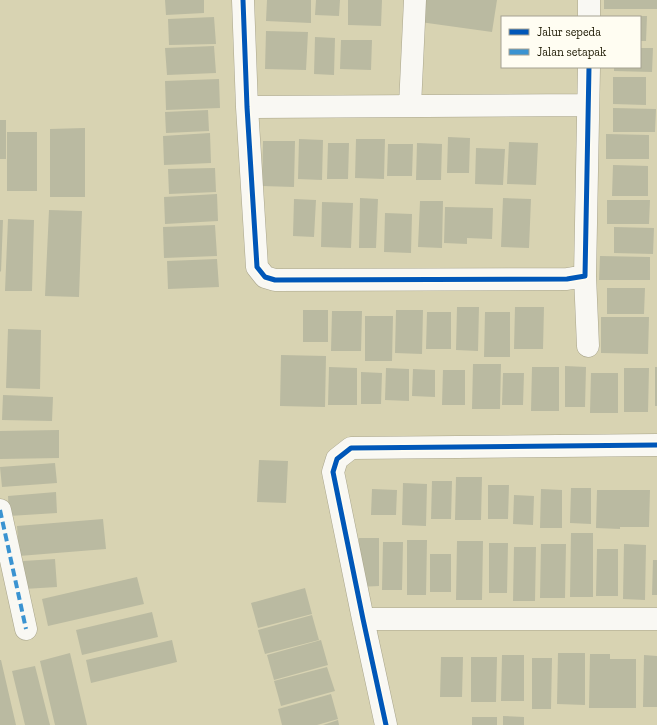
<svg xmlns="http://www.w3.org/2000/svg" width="657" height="725" viewBox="0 0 657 725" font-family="'Zilla Slab',serif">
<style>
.building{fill:#babaa1}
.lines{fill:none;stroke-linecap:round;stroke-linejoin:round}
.street-casing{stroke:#a9a58c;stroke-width:23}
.street{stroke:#f9f8f3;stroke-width:22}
.quiet{stroke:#3a93d1;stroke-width:4;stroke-dasharray:8 4;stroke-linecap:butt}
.cycleway-casing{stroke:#fffdf2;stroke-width:8}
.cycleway{stroke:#0057b8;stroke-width:5}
</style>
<rect width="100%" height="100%" fill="#d8d3b2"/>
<path class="building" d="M165,0H204V13L166,15Z
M267,0H311V23L266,21Z
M316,0H340L339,16L315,15Z
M348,0H382L381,26L348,25Z
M424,0H497L492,32L420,22Z
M604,0H657V9H604Z
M640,16H647L646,41H640Z
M214,17L216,44L169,45L168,19Z
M266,31L308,32L306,70L265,69Z
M315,37L335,38L334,75L314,74Z
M341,40H372L371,70L340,69Z
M214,46L216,73L167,75L165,48Z
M640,48H653L652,72L614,71V67H640Z
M613,77H646V105L613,104Z
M219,79L220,108L166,110L165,81Z
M613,108L656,109L655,132H613Z
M208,110L209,131L166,133L165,112Z
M0,120H6V159H0Z
M85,128V197H50V129Z
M7,132H37V191H7Z
M210,133L211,163L164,165L163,136Z
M606,134L649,135V159H606Z
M448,137L470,138L469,173H447Z
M299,139L323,140L322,180L298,179Z
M356,139H385L384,179L355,178Z
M263,141H295L294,187L262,186Z
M509,142L538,143L536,185L507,184Z
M328,143H349L348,179H327Z
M417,143L442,144L441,180H416Z
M388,144H413L412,176H387Z
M476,148L505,149L503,185L475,184Z
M613,165L648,166V196H612Z
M215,168L216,192L169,194L168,169Z
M217,194L218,221L165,224L164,197Z
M360,198L378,199L376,248H359Z
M503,198L531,199L529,248L501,247Z
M294,199L316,200L314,237L293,236Z
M607,200H650L649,224H607Z
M420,201H443L442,248L418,247Z
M322,202L353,203L351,248L321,247Z
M445,207L493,208L492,239L467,238V244L444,243Z
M49,210L82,211L79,297L45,296Z
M385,213L412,214L411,253L384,252Z
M8,219L34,220L32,291H5Z
M0,220H3L1,272L0,271Z
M215,225L217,256L164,258L163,227Z
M614,227L654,228L653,254L614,253Z
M600,256L650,257V280H599Z
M217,259L219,287L168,289L167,261Z
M607,288H645L644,314H607Z
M457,307H479L478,351L456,350Z
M515,307H544L543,349H514Z
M303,310H328V342H303Z
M396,310H423L422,354L395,353Z
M332,311H362L361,351H331Z
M427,312H451V349H426Z
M485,312H510V357H484Z
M365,316H393L392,361H365Z
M601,317H649L648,354L601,353Z
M8,329L41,330L40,389L6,388Z
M281,355L326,356L325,407L280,406Z
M473,364H501L500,409H472Z
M565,366L586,367L585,407H565Z
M329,367L357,368V405H328Z
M532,367H559V411H531Z
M655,367H657V406H655Z
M386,368L409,369V401L385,400Z
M624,368H649L648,412H624Z
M413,369L435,370V397L412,396Z
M443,370H465V405H442Z
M361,372L382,373L381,404H361Z
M503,373H524L523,405H502Z
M591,373H618V413H590Z
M3,395L53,397L52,421L2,420Z
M59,430V458L0,459V431Z
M259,460L288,461L286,503L257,502Z
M55,463L57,483L2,487L0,467Z
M456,477H482L481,520H455Z
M432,481H452L451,519H431Z
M403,483L427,484L426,526L402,525Z
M488,485H509L508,519H488Z
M571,488H591V524L570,523Z
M372,489L397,490L396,515H371Z
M541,489L562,490V528H540Z
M597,490H650L649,527H620V529L596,528Z
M56,492L57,513L9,516L8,496Z
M514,495L534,496L533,525L513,524Z
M103,519L106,549L19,556L17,526Z
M571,533H593V597H570Z
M359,538H379V586L358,587Z
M407,540H427L426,595H407Z
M457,541H483L482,600H456Z
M383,542H403L402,590H382Z
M489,543H508L507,593H489Z
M541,544H566L565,598H540Z
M624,544L646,545L645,600L623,599Z
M514,547H536L535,601H513Z
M597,549H618V596H596Z
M430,554H451V592H430Z
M55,559L57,587L24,589L23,561Z
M653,560H657V595H652Z
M137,577L144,604L48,626L42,599Z
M305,588L312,614L258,628L251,603Z
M152,612L158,637L82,655L76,630Z
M312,615L319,640L265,654L258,630Z
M172,640L177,662L91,683L86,660Z
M321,640L328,665L274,680L267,655Z
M70,653L87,725H55L40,661Z
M558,653H585V705L557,704Z
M590,654H610V659H636V708H589Z
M502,655H524V701H501Z
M644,655L657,656V707H643Z
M441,657H463L462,697H440Z
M471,657H497L496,702H471Z
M532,658H552L551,709H532Z
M0,660H1L16,725H0Z
M35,666L50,725H25L12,671Z
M327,667L335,691L281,706L274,681Z
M331,694L338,719L317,725H282L278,709Z
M503,716L524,717V725H503Z
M472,717H497V725H472Z
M338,720L339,725H323Z"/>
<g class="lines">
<g class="street-casing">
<path id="street" d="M243,0L247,107L257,267L265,277L275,280L567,279L585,276L589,67
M589,17V0
M410,106L415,0
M247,107L588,105
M585,276L588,346
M0,510L26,629
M363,619H657
M386,725L363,619L333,472L337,459L351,448L657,445"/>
</g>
<use href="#street" class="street"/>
<path class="quiet" d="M0,510L26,629"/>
<g class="cycleway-casing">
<path id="cycleway" d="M243,0L247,107L257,267L265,277L275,280L567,279L585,276L589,67
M386,725L363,619L333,472L337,459L351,448L657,445"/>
</g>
<use href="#cycleway" class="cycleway"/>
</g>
<rect x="501" y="16" width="140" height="52" fill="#fffdf2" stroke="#a5a292"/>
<rect x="509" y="29" width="20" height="6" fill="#0057b8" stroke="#a5a292"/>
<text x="537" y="36" font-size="12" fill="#1d1903">Jalur sepeda</text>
<rect x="509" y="49" width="20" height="6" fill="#3a93d1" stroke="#a5a292"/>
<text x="537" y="56" font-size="12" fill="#1d1903">Jalan setapak</text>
</svg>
